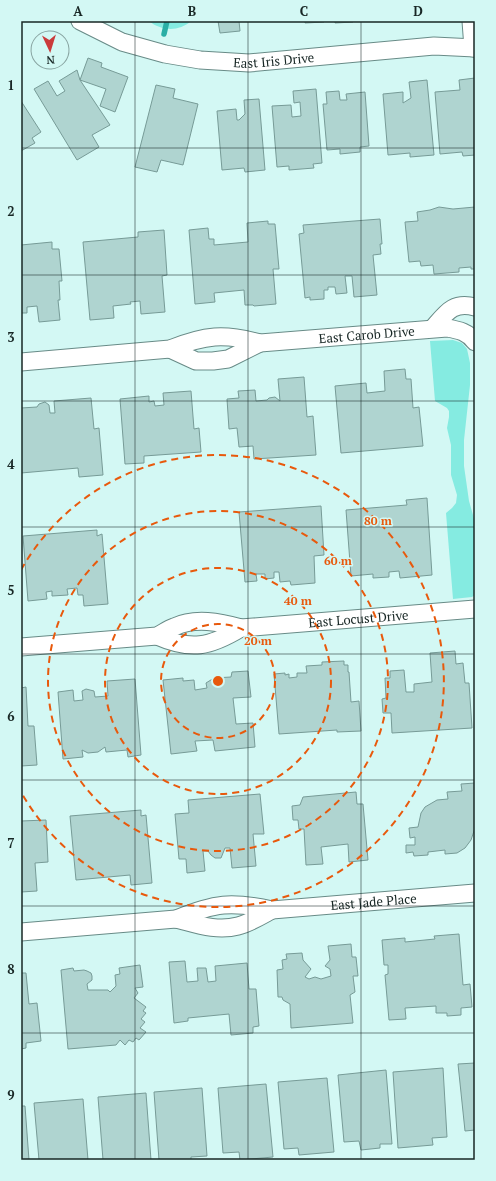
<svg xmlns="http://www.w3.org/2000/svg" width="496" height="1181" viewBox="0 0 496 1181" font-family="'PT Serif',serif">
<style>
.green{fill:#85ebe1}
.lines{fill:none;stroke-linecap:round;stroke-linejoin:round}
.stream{stroke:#2aaea5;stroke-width:5.5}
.building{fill:#afd4d0;stroke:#779b97}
.street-casing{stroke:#688b87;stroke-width:19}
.street{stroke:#fff;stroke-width:17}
.grid{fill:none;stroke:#182725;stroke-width:1;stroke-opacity:0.55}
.ring{fill:none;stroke:#e8590c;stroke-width:2;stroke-dasharray:7 5}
.labels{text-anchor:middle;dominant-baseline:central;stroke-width:3;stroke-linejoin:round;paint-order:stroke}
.street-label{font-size:13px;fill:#182725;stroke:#d3f8f4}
.centre{fill:#e8590c;stroke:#d3f8f4;stroke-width:2}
.ring-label{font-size:12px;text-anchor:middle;font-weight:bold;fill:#e8590c;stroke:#d3f8f4;stroke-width:3;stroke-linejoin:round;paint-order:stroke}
.neatline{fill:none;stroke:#182725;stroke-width:1.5}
.grid-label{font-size:13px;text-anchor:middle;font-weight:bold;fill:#182725}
</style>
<rect width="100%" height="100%" fill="#d3f8f4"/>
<path class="green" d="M149,21H191C179,32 161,31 149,21Z
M453,340L462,343L467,349L470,363V385L464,440V466L469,501L475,522V595L472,597L453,599L446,513L452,508L456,503L457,495L451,475V445L447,428L449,417V411L447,408L435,401L430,341Z"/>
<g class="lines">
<path class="stream" d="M164,34L167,21"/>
</g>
<path class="building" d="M218,21H239L240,31L220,33Z
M305,21H324V22L305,23Z
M335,21H353V22L335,23Z
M88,58L102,63L101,67L128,77L115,112L100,106L106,89L80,80Z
M77,70L80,80L110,125L92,135L99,147L77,160L34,89L48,81L57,96L65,91L59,81Z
M475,78V155L463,156L462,152L440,154L435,92L460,90L459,80Z
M427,80L434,155L410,157V153L388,155L383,94L403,92V103L411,98L409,82Z
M156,85L175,89L173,98L198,104L183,165L161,160L157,172L135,167Z
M316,89L322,163L313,164L314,168L289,170V166L277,167L272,106L291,105L292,117L301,116L300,102L294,103L293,91Z
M339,91L340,100H347L346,94L365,92L369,146L360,147V152L340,154V149L327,150L323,104H327L326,92Z
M259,99L265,170L245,172L244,168L222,170L217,111L236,109L237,120H239L245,114L244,100Z
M21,101L41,132L32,138L35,143L21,151Z
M439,207L453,209L475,207V269H471V267L459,268V272L434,274L433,265L421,266L420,261L409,262L405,222L418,221L417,212L430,210Z
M380,219L382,244H380L381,254L373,255L377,295L354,297L352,276H345L347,293L336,294L335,287H328V290H324V299L310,300V297L305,298L299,234L304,233L303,225Z
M268,221V224H275L279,269H273L276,304L254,306L253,305H245L244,290L214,293L215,302L195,304L189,230L208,228L209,239H214V245L248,242L247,223Z
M164,230L167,275L162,276L165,312L141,314L140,301L130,302L131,304L113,306L114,318L90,320L83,242L138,237V232Z
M52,242V249H59L62,281H59L60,300H58L60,320L39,322L37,306L27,307V313H21V245Z
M405,369L406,379H411L413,408L419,407L423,446L341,453L335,386L366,383L367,393L385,391L384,371Z
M304,377L307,417L313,416L316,455L254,459L253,446L239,447L237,428L229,429L227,399L239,398L238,391L255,390L256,401L267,400L269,398L275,397L280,401L278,379Z
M191,391L194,429L199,428L201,452L144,456V463L125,464L120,399L149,396V402L154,401L155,406L164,405L163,393Z
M91,398L94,429L99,428L103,475L79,477L78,468L21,473V408L37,407L39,404L45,402L49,405L50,413H55L54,401Z
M427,498L432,575L400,578L399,571L389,572V577L373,578V574L351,576L346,510L407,505L406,500Z
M321,506L324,555L314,556L315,583L291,585L290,581L280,582L279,572H274V578L265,579V574H256L257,581L245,582L239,512Z
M97,530V536L102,534L108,604L84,606L83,595H78L77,588L67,589L68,595L52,596V591L46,592L47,599L28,601L23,536Z
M455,651L456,664L463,663L465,683H469L472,728L392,733L391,713H383L382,699L386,698L385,678H390V671L404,670L406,692H414V684L432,682L430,653Z
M344,661V665H348V672H349L351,702L359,701L361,731L337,732V730L279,734L274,674L285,673V675L289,674V678L297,677V673H307L306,666L322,665V662Z
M248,671L251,697L233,698L236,724L253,723L255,747L215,751L213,740L195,741L197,751L171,754L163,680L183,678V681L194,680L195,690L207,688L206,683L214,678L231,677L232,672Z
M135,679L141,755L128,757L127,750L106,752L105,747L98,752L88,753L82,750L83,757L63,759L58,692L73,690L74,701L83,700L82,691L86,689L94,691L95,697L108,696L107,681Z
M26,687L28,726H34L37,765L21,766V688Z
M475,783V828L471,840L465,848L457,853L445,854V850L428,852V855L414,856L413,852L406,853V845H415V837L410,838L409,828L418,827L421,813L425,807L437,800L448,799L447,792L462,791L461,784Z
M356,792L357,804H363L368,860L349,862L348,844L321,847L323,864L306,865L304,829H299L298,820H293L292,806L300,805L303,797Z
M260,794L264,834H253L256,866L232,868L230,848H225L221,858H215L211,855L208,851H203L205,871L187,873L186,859H179L175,814L189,813L188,800Z
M141,810V816L146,815L152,883L131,885L130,875L76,880L70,816Z
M46,820L48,862L35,863L37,891L21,892V821Z
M459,934L463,985L470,984L472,1007L461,1008V1015L447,1016V1013H436V1006L405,1008L406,1019L389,1020L385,975L388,974V965H384L382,940L405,938V942L435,939L434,936Z
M351,944L352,957H356L358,976H353L355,992L350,995L353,1023L291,1028L290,1004L283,1000L282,997H278L277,970L283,969L282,960L287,959L286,954L302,953L303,960L311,969L305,977L309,979L315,977L321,979L331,976L330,969L325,966L330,960L328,946Z
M185,961L187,982L198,981L197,968H206L208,982L216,981L215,966L247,963L249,989H256L259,1026L253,1027V1033L231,1035L229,1014L188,1018V1021L174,1023L169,962Z
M140,965L143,987L135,988L138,993L134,998L146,1007L143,1011L146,1013L141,1019L145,1022L140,1028L146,1032L139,1040L136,1038L133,1042L129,1040L125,1045L120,1040L116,1045L68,1049L61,970L73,968L74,971L84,970L87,971L91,973L92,976V980L87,984L88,990H108L110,992L116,986L115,975L120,974L119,968Z
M21,973H26L29,1004L37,1003L41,1041L26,1043V1048L21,1049Z
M475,1063V1130L465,1131L458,1064Z
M443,1068L447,1137L432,1138L433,1145L398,1148L393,1072Z
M386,1070L392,1144H380V1148L361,1150L359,1141L344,1142L338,1075Z
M327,1078L334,1152L299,1155L298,1148L284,1149L278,1082Z
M266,1084L273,1157L240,1160L239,1152L223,1153L218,1088Z
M202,1088L207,1156L191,1157V1160H159L154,1092Z
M146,1093L151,1160H103L98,1097Z
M83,1099L88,1160H39L34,1103Z
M21,1106H25L29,1160H21Z"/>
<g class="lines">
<g class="street-casing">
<g id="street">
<path id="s1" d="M80,21L122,42L165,54L200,60L249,63L434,46L475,48"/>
<path d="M471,21L473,48"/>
<path d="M433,328C446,313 453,301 475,307"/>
<path d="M170,349L196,361H213L228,359L260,343"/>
<path id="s2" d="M21,362L170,349C205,335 224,333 260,343L447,328C459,330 468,332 475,342"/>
<path d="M157,636C191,651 210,647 241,628"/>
<path id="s3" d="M21,647L157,636C163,633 168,629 174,627C195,617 220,622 241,628L475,609"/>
<path d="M176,919C196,924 217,932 238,926C250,923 261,916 272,910"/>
<path id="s4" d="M21,932L176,919C215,903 231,901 272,910L475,893"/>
</g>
</g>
<use href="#street" class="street"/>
</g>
<path class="grid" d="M135,21V1160M248,21V1160M361,21V1160M21,148H475M21,275H475M21,401H475M21,527H475M21,654H475M21,780H475M21,906H475M21,1033H475"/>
<g class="ring">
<circle cx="218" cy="681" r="57"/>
<circle cx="218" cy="681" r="113"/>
<circle cx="218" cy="681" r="170"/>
<path d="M21 570A226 226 0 1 1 21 792"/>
</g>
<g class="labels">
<g class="street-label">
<text stroke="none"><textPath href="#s1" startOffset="201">East Iris Drive</textPath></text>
<text stroke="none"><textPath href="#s2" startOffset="349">East Carob Drive</textPath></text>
<text stroke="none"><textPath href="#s3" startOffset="342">East Locust Drive</textPath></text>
<text stroke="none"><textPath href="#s4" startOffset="356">East Jade Place</textPath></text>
</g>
</g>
<circle cx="218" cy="681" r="6" class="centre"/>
<g class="ring-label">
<text x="378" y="525">80 m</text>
<text x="338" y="565">60 m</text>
<text x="298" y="605">40 m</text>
<text x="258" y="645">20 m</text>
</g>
<rect width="496" height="1181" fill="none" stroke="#d3f8f4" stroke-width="44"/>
<g transform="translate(50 50) rotate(176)"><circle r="19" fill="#d3f8f4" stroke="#88a4a1"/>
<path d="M0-3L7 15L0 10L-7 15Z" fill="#ca3b3b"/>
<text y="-6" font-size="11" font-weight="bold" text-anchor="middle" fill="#182725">N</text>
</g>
<rect x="22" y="22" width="452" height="1137" class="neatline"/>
<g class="grid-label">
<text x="78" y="16">A</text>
<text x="192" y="16">B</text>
<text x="304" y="16">C</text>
<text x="418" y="16">D</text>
<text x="11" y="90">1</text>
<text x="11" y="216">2</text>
<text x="11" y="342">3</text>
<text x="11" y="469">4</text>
<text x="11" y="595">5</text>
<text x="11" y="721">6</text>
<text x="11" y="848">7</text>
<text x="11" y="974">8</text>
<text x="11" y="1100">9</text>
</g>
</svg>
